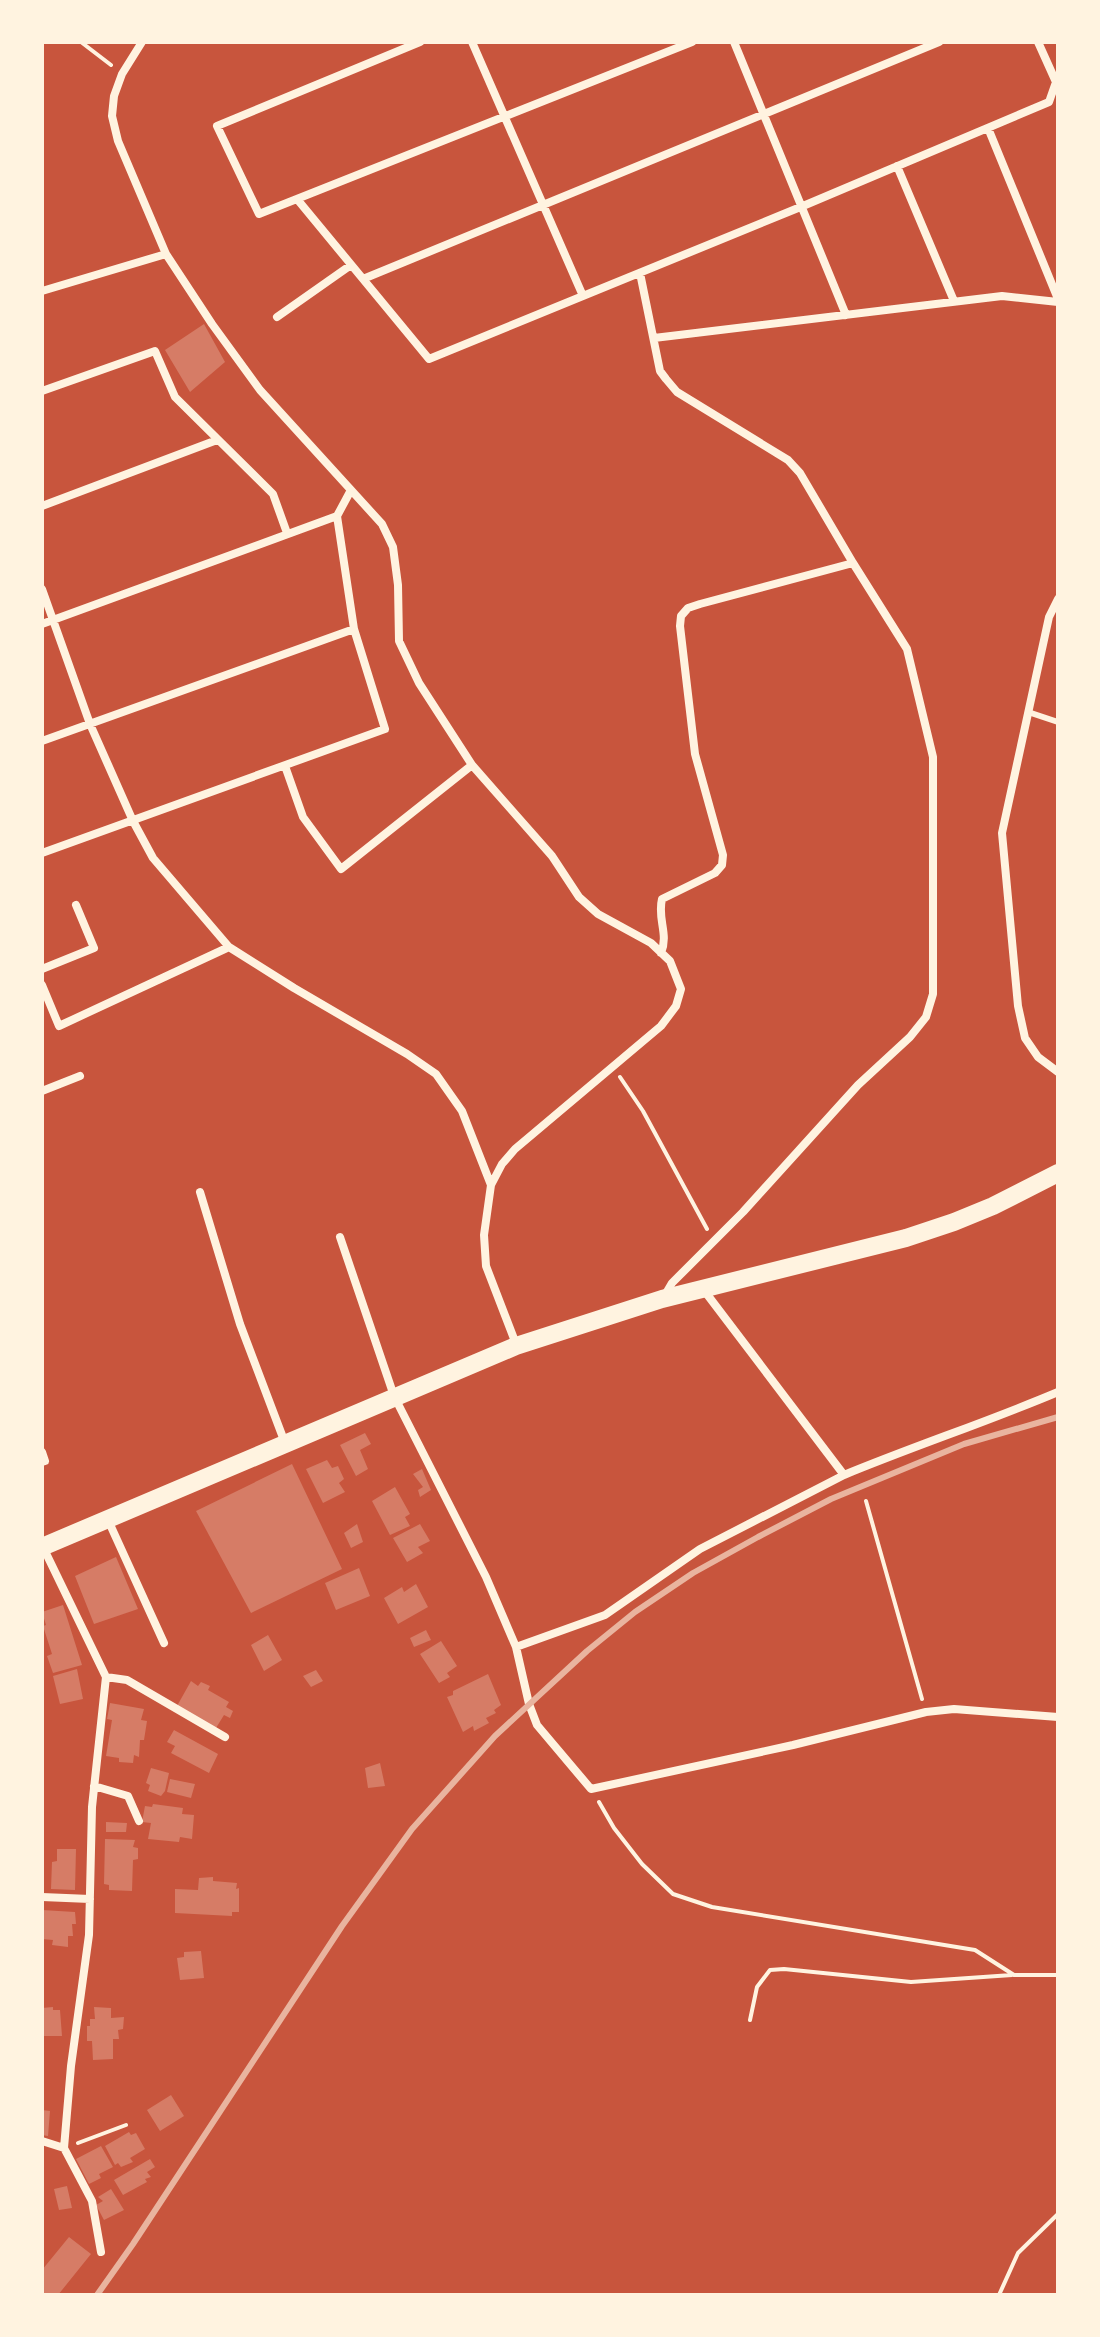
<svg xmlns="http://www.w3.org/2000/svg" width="1100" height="2337" viewBox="0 0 1100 2337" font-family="Cabin,sans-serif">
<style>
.building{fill:#d67c66}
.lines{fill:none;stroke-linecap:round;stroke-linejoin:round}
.path{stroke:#fff3e0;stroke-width:4}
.service{stroke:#fff3e0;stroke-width:6}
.minor{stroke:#fff3e0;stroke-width:8}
.trunk{stroke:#fff3e0;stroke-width:18}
.rail{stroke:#e9b49f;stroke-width:6}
</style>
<rect width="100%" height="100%" fill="#c8553d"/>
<path class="building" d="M204,324L225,362L190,392L165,350Z
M365,1433L371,1444L360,1450L368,1469L356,1476L340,1445Z
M327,1460L332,1468L338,1466L344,1479L339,1483L345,1492L323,1503L306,1469Z
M292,1464L342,1569L251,1613L196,1511Z
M422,1469L431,1490L420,1497L418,1490L423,1487L413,1474Z
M395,1487L410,1514L405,1517L410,1526L390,1535L372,1501Z
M357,1524L363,1542L351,1548L344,1533Z
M420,1524L430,1541L418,1547L423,1553L407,1562L393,1538Z
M116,1557L138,1609L94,1624L75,1576Z
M359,1568L370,1596L336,1610L325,1583Z
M416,1584L428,1607L398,1624L384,1598L402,1587L404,1592Z
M63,1605L82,1665L53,1673L47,1656L52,1654L43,1626L46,1625L42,1612Z
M426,1630L431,1640L414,1647L410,1638Z
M268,1635L282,1660L264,1671L251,1645Z
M441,1641L457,1666L447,1673L450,1677L439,1683L420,1654Z
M77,1669L83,1699L60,1704L53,1676Z
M316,1670L323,1681L311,1687L303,1676Z
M488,1674L501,1705L494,1710L496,1713L486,1718L489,1723L474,1731L473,1726L463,1732L447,1697L453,1695V1691Z
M191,1681L198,1686L201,1682L210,1686L208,1690L229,1702L226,1707L233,1711L230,1718L224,1715L216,1728L177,1706Z
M110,1703L144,1709L141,1720L147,1721L144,1740H140L139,1757L134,1755L133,1763L119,1762V1758L106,1756L112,1720L107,1719Z
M174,1730L218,1754L209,1773L171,1753L175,1746L167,1742Z
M380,1763L385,1786L368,1788L365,1768Z
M151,1768L169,1773L165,1791L161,1796L148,1791L150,1785L146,1783Z
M170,1779L195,1784L191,1798L167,1792Z
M153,1804L183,1808L182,1814L194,1815L192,1839L180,1837L179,1842L148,1839L151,1823L142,1822L145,1806L152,1807Z
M106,1822L127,1823L126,1832H106Z
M105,1839L135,1840L133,1847L138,1848V1859L133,1860L132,1891L109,1890V1885L104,1884Z
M57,1849H76L75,1890L51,1889L52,1862L57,1861Z
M213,1877V1881L237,1883L236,1889L239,1888V1912H232V1916L175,1913V1889L198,1890L199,1878Z
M42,1910L75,1912L76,1924H72L73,1936H68V1947L52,1945L53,1940L42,1939Z
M201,1951L204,1978L180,1980L177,1958L184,1957V1952Z
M53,2007V2010H60L62,2036H42V2008Z
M94,2007L111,2008V2018L124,2017L123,2029L118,2030L119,2039H113V2059L93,2060L92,2041H87V2026H90V2019H95Z
M171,2095L184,2116L160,2131L147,2110Z
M42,2110L50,2111L48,2136L42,2135Z
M129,2132L131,2135L136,2133L145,2149L130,2158L133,2162L121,2167L118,2163L115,2165L105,2146Z
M101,2146L113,2167L99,2174L101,2178L89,2184L76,2159Z
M150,2159L155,2167L147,2172L151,2177L145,2179L147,2182L123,2195L114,2180Z
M67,2186L72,2208L59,2210L54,2189Z
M111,2189L124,2210L104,2220L96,2205L103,2201L98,2197Z
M69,2237L91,2254L58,2295H42V2270Z"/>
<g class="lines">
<path class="path" d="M81,42L111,65
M620,1077L643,1111L707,1229
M866,1501L922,1699
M599,1802L614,1828L642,1864L673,1894L712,1907L975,1950L1014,1975H1058
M750,2020L757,1987L770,1970L784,1969L911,1982L1012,1975
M78,2143L126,2125
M999,2295L1018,2253L1058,2214"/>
<path class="service" d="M1028,712L1058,722"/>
<path class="minor" d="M142,42L122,74L114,96L112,116L118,141L166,254L212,324L260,390L382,524L393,547L398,585L399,641L419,683L472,765L552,856L579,897L598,914L651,943L670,961L681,989L676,1006L661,1026L515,1149L502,1164L491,1185L484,1235L486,1266L516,1344
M420,42L217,126L259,214L692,42
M472,42L583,296
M734,42L846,315
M988,128L1058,299
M897,166L954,301
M297,199L429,359L803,206L1049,102L1056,82L1038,42
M640,273L660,371L666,379L677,392L788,460L800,473L853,563L907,649L933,757V994L926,1017L910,1037L858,1085L743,1212L672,1283L665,1295
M363,279L939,42
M42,291L166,254
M277,317L351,265
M654,338L1002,296L1058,302
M42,391L155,351L175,397L273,494L287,533
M42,506L217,440
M42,589L90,724L133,821L153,858L229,947
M1058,599L1049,617L1002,833L1018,1006L1025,1038L1038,1057L1058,1072
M42,624L337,516L351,490
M42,741L354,629
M285,766L303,817L341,869L472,765
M42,853L385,729L354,629L337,516
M661,953C669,934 657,919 662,899L715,873L722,865L723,855L695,754L680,626L681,616L688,608L700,604L853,563
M42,969L94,948L76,905
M42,985L59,1026L229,947L294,988L407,1054L436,1074L462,1111L491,1185
M42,1091L80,1076
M200,1192L240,1324L285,1443
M340,1237L394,1396L486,1577L516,1647L529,1704L537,1725L591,1789L793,1745L926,1712L954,1709L1058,1717
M703,1289L844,1475C914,1446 987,1422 1058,1392
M42,1452L45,1461L42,1462
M108,1520L164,1643
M516,1647L605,1615L700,1549L844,1475
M106,1677L127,1680L225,1737
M94,1786L128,1796L139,1821
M42,1897L90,1899
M42,2141L64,2148L71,2066L89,1935L92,1807L106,1677L43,1547
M64,2148L92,2201L101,2252"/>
<path class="trunk" d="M42,1547L516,1346L662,1299L906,1238L954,1222L993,1206L1058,1173"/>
<path class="rail" d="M97,2295L133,2244L342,1926L412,1829L495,1736L587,1651L635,1612L693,1573L758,1537L831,1499L964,1444L1058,1417"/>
</g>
<rect width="1100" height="2337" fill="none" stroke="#fff3e0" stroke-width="88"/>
</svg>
